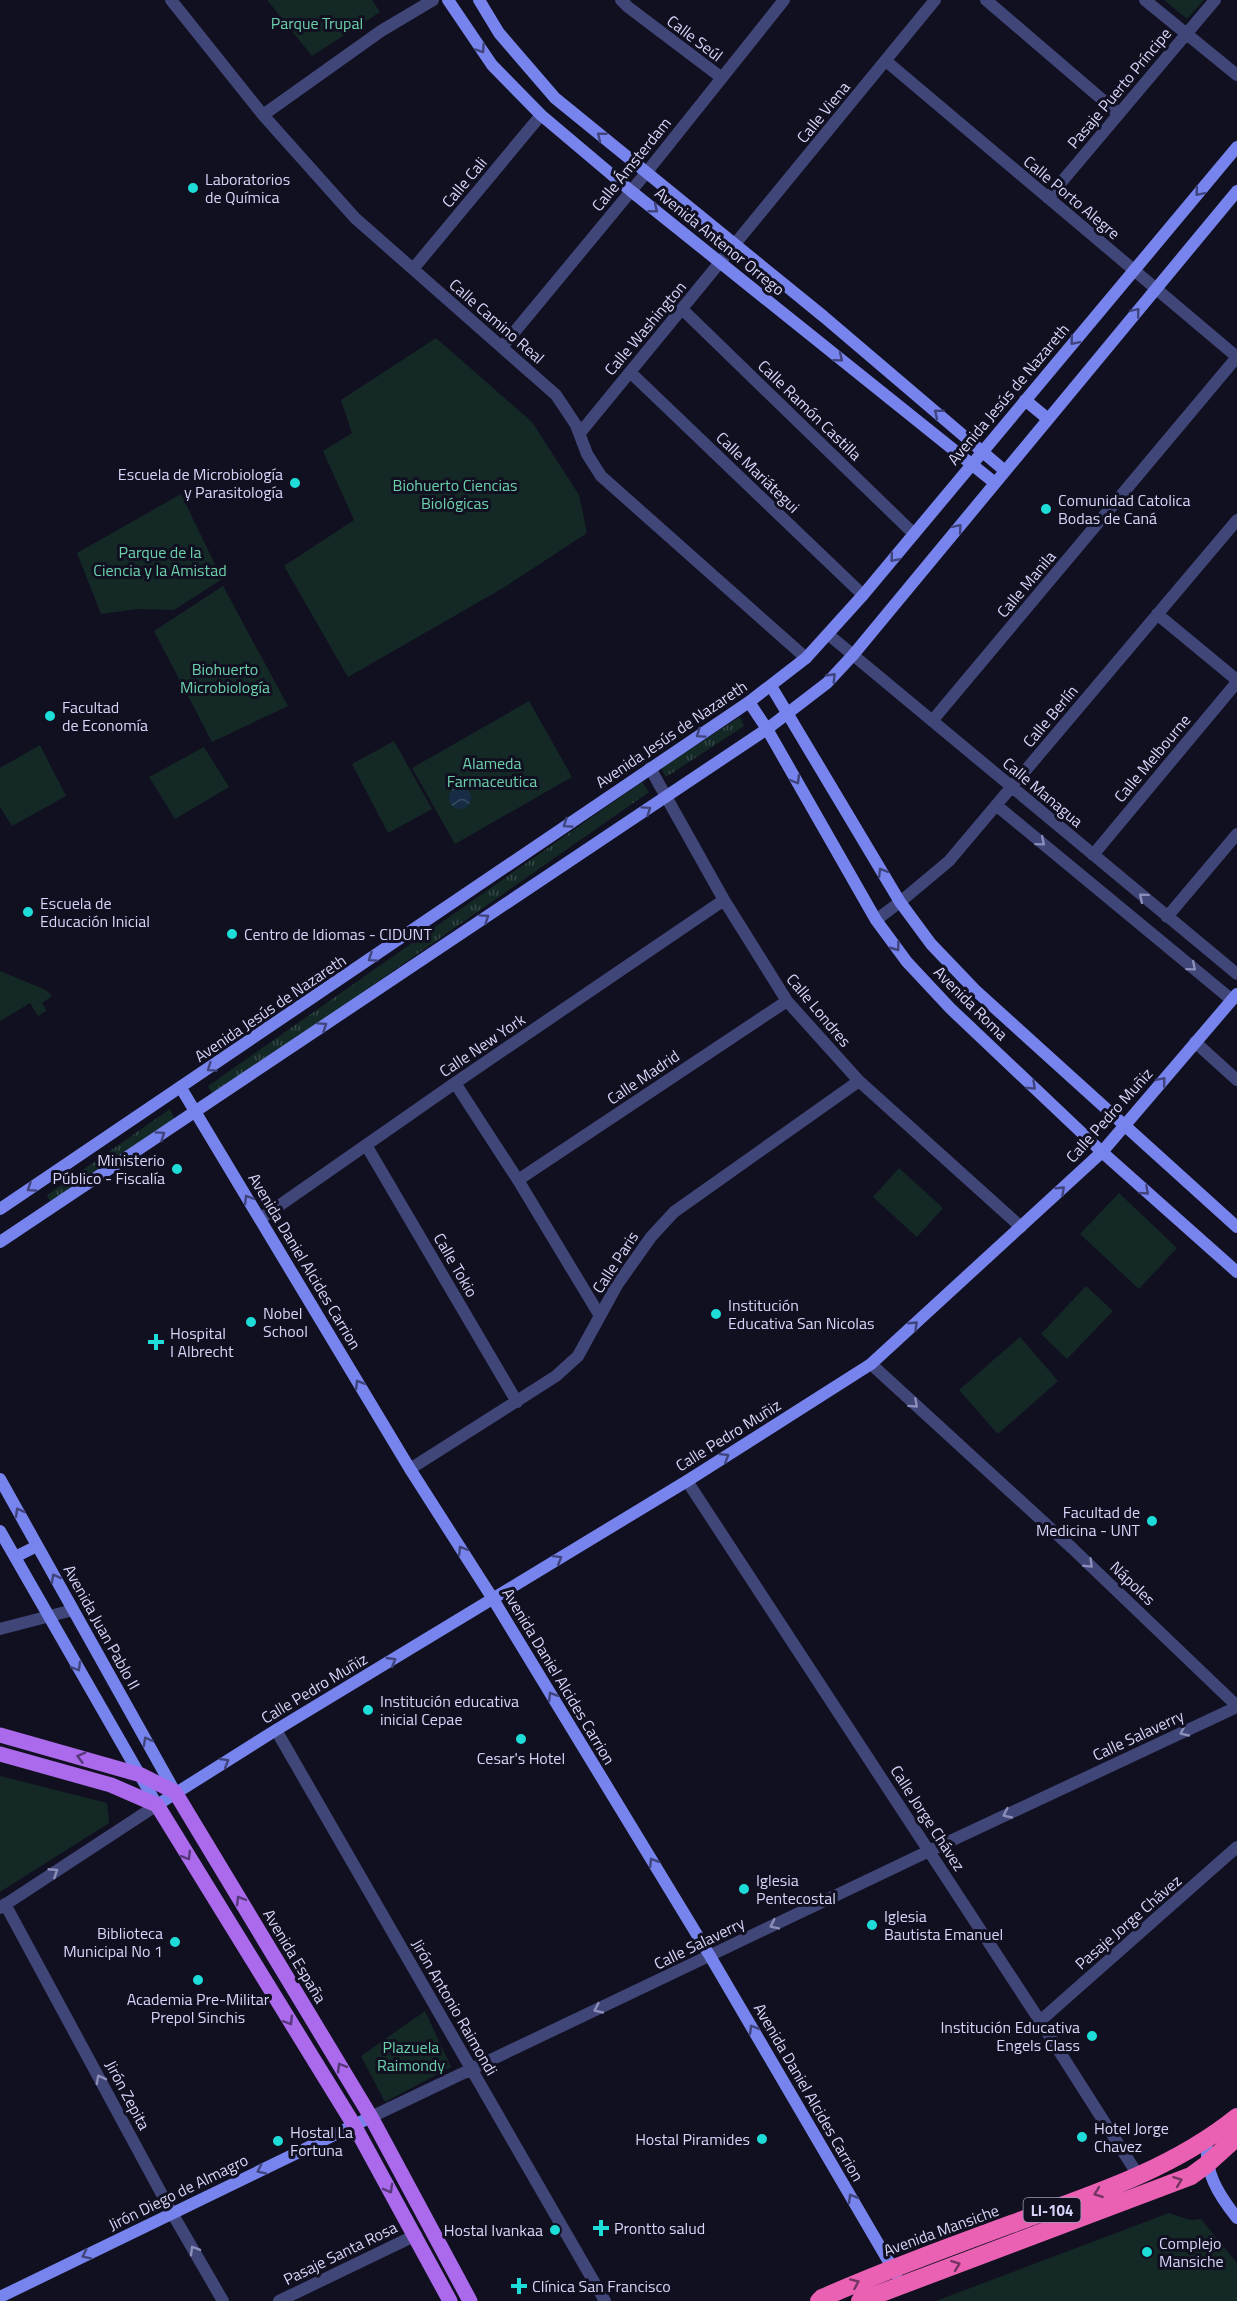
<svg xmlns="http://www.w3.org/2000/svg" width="1237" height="2301" viewBox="0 0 1237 2301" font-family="'Titillium Web',sans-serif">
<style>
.grass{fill:url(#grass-tufts)}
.park{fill:#142926}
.water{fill:url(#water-waves)}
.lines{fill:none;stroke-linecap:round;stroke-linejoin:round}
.street{stroke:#414679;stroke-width:12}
.secondary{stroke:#7884ed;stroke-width:12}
.primary{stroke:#ab6aeb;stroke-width:15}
.highway{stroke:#ea60b3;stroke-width:18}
.oneway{stroke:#3f447c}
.oneway2{stroke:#8b8eb9}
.oneway3{stroke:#56387b}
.oneway4{stroke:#733462}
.poi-dot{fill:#1eddd9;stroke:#111020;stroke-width:2}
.labels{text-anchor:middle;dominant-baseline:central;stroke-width:6;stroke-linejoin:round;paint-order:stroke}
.shield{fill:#111020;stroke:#9a9ab8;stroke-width:1.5}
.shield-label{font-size:15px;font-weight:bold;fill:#d5d5f9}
.park-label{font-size:16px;fill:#6bd0aa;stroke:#111020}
.street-label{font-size:16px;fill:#d5d5f9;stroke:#111020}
.poi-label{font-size:16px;fill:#d5d5f9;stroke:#111020;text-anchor:start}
</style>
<defs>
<pattern id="grass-tufts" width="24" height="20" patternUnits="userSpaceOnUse" patternTransform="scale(1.5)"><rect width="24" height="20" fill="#142926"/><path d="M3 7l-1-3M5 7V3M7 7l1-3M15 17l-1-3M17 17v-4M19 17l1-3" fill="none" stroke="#354746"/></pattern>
<pattern id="water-waves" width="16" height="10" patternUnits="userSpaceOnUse" patternTransform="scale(1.5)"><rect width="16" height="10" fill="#162d45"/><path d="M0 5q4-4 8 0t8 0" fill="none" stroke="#374b61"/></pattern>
</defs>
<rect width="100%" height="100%" fill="#111020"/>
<path class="grass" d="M740,717L744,726L666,777L661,768Z
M642,782L649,792L214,1096L208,1086Z
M170,1109L175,1120L52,1205L47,1195Z"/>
<path class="park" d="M267,0H372L380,12L312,56Z
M1164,0H1204L1187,19Z
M436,338L532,422L579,495L587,533L503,588L348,677L284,566L354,520L323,451L352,433L341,400Z
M181,494L222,579L174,610L138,609L101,614L77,553Z
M223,586L288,706L212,742L154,631Z
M529,701L572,777L455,844L412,768Z
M394,741L432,809L388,833L352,764Z
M40,745L66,796L12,826L0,807V768Z
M204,747L229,787L175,819L149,777Z
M0,971L46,990L52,996L42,1003L46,1011L38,1016L30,1003L0,1021Z
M899,1168L943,1208L917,1237L873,1197Z
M1119,1193L1177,1248L1139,1289L1080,1234Z
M1086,1286L1113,1311L1067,1359L1041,1334Z
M1020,1337L1058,1381L998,1434L959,1390Z
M0,1776L107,1803L109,1823L0,1892Z
M425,2011L451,2067L385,2102L361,2056Z
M1169,2213L1190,2220L1201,2219L1237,2263V2301H936Z"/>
<path class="water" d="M449 798a11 11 0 1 1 22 0a11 11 0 1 1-22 0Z"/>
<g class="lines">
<path class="street" d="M171,0L263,115L355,218L556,395L576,425L587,454L601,476L806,658
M621,0L628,7L722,78
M986,0L1119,114
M1145,0L1237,75
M886,61L1237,357
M263,115L381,31L433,0
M1048,198L1215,0
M413,269L541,115
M682,309L914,534
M502,347L646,173L784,0
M630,372L863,595
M580,433L935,0
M1157,614L1237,680
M829,635L1237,974
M932,721L1237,357
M650,768L724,900L787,1001L859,1081L1021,1227
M996,805L1232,1000
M1093,855L1237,682
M1167,917L1237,834
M876,920L900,902L949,861L1237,520
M1195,1042L1237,1080
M455,1083L518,1180L600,1316
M366,1145L517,1402
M518,1180L787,1001
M260,1219L455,1083L724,900
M871,1364L1072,1548L1237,1706
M410,1469L556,1376L578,1356L617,1285L651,1237L674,1212L859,1081
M687,1481L1040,2021L1138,2175
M0,1629L73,1610
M276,1730L605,2301
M5,1904L172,2213L223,2301
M0,1908L157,1805
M1040,2021L1237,1847
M371,2117L929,1851L1237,1707
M279,2301L416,2235"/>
<path class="secondary" d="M448,0L492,65L541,115L631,191L995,483
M479,0L499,33L555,98L823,316L1005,471
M1025,400L1048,419
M771,686L900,902L931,944L975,990L1237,1227
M749,702L767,729L876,920L907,962L950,1008L1102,1152L1237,1272
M181,1088L410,1469L493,1599L710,1956L896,2274
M0,1209L749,702L806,658L863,595L1237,147
M0,1242L767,729L827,683L853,655L1237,191
M0,1479L175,1792
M0,1531L157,1805L276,1730L687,1481L871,1364L1102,1152L1237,994
M15,1557L37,1546
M1207,2140C1204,2172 1218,2194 1237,2218
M0,2297L371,2117"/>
<path class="primary" d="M0,1735L141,1775L175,1792L371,2117L470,2301
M0,1754L111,1785L157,1805L354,2125L450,2301"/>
<path class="highway" d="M819,2301L822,2298C888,2269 957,2244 1025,2219C1098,2193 1175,2167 1237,2117
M860,2301L1191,2176L1206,2165L1237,2137"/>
</g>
<defs><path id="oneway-chevron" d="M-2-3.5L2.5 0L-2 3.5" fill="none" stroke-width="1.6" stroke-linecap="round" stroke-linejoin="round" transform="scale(1.5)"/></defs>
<g class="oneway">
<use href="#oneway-chevron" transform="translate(481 49) rotate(56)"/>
<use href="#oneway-chevron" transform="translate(601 136) rotate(-141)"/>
<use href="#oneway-chevron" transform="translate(1199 192) rotate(130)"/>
<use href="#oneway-chevron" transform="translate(654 209) rotate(39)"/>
<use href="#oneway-chevron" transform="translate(1136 312) rotate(-50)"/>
<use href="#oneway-chevron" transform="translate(1074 341) rotate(130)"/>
<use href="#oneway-chevron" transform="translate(839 358) rotate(39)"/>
<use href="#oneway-chevron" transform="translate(938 413) rotate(-140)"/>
<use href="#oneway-chevron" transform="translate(958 528) rotate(-50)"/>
<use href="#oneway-chevron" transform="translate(894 558) rotate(130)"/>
<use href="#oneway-chevron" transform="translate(832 677) rotate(-46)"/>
<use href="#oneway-chevron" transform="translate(700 734) rotate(146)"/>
<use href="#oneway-chevron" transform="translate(796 780) rotate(60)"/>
<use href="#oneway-chevron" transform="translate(647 810) rotate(-34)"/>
<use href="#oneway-chevron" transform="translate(567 824) rotate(146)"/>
<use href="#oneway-chevron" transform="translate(882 872) rotate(-121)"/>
<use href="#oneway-chevron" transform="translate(485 918) rotate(-34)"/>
<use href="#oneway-chevron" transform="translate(896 947) rotate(53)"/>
<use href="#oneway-chevron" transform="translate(372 958) rotate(146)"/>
<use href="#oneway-chevron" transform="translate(323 1026) rotate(-34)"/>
<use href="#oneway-chevron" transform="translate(211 1068) rotate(145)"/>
<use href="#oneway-chevron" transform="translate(1162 1081) rotate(-50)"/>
<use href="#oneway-chevron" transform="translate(1032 1086) rotate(44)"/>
<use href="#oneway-chevron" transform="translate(161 1135) rotate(-34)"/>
<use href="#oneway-chevron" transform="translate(31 1188) rotate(146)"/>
<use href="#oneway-chevron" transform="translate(1061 1190) rotate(-43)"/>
<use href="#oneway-chevron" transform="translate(1145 1191) rotate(42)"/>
<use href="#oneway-chevron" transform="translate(248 1199) rotate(-121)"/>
<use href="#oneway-chevron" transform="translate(914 1325) rotate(-43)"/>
<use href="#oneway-chevron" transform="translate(359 1384) rotate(-121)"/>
<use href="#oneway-chevron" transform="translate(725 1457) rotate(-32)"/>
<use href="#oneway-chevron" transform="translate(19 1512) rotate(-119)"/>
<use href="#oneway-chevron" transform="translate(462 1550) rotate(-122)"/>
<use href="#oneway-chevron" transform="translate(558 1559) rotate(-31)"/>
<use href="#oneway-chevron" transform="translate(55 1578) rotate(-119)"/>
<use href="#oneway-chevron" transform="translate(392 1661) rotate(-31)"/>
<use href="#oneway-chevron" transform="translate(77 1667) rotate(60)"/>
<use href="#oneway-chevron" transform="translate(552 1696) rotate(-121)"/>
<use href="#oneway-chevron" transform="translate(147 1741) rotate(-119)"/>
<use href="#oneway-chevron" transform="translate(225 1762) rotate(-31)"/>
<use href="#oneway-chevron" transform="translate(653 1862) rotate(-121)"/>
<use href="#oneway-chevron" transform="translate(753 2029) rotate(-120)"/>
<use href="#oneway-chevron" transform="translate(261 2170) rotate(154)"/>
<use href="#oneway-chevron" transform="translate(852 2198) rotate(-120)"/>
<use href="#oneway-chevron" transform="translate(86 2255) rotate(154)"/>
</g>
<g class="oneway2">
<use href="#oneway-chevron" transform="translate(1041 842) rotate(40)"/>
<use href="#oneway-chevron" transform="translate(1143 897) rotate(-140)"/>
<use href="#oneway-chevron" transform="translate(1192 967) rotate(40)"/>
<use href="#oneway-chevron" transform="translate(914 1404) rotate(42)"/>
<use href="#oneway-chevron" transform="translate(1089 1564) rotate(44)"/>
<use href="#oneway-chevron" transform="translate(1184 1732) rotate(155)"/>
<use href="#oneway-chevron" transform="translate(1007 1814) rotate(155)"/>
<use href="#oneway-chevron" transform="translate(54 1872) rotate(-33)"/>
<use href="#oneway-chevron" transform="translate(774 1925) rotate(154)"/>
<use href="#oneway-chevron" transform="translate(598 2009) rotate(155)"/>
<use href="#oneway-chevron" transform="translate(100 2079) rotate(-118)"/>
<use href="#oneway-chevron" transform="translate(194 2250) rotate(-120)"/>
</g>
<g class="oneway3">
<use href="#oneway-chevron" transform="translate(81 1757) rotate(-165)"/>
<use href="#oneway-chevron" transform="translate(187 1856) rotate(58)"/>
<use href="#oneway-chevron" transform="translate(240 1900) rotate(-121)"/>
<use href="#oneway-chevron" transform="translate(289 2021) rotate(58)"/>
<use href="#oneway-chevron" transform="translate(341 2067) rotate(-121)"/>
<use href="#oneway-chevron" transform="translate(389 2189) rotate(61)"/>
</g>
<g class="oneway4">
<use href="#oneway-chevron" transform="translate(1178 2181) rotate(-21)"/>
<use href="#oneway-chevron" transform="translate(1098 2193) rotate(160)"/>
<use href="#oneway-chevron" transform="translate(956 2265) rotate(-20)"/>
<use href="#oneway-chevron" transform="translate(855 2283) rotate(-24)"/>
</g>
<g class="poi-dot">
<circle cx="193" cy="188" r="6"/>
<circle cx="295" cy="483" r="6"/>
<circle cx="1046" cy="509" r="6"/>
<circle cx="50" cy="716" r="6"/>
<circle cx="28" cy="912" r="6"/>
<circle cx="232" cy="934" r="6"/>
<circle cx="177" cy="1169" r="6"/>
<circle cx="716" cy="1314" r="6"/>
<circle cx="251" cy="1322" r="6"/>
<path d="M153 1333h6v6h6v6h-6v6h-6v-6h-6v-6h6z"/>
<circle cx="1152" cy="1521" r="6"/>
<circle cx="368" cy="1710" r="6"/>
<circle cx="521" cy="1739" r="6"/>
<circle cx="744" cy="1889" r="6"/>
<circle cx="872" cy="1925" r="6"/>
<circle cx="175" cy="1942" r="6"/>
<circle cx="198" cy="1980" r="6"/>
<circle cx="1092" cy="2036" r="6"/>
<circle cx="1082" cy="2137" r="6"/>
<circle cx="762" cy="2139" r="6"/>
<circle cx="278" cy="2141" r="6"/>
<path d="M598 2219h6v6h6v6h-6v6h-6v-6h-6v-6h6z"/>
<circle cx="555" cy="2230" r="6"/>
<circle cx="1147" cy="2252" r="6"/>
<path d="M516 2277h6v6h6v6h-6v6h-6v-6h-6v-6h6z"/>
</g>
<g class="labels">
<rect class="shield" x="1023.5" y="2198" width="57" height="24" rx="4.5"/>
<g class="shield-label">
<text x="1052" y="2210">LI-104</text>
</g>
<g class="park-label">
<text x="317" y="23">Parque Trupal</text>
<text x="455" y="485">Biohuerto Ciencias<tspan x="455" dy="18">Biológicas</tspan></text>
<text x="160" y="552">Parque de la<tspan x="160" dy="18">Ciencia y la Amistad</tspan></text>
<text x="225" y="669">Biohuerto<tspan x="225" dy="18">Microbiología</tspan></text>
<text x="492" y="763">Alameda<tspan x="492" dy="18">Farmaceutica</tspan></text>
<text x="411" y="2047">Plazuela<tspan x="411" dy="18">Raimondy</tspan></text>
</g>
<g class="street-label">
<text transform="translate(695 38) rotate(37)">Calle Seúl</text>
<text transform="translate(1119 88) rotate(-50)">Pasaje Puerto Príncipe</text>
<text transform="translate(823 112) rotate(-51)">Calle Viena</text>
<text transform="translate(631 164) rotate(-51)">Calle Ámsterdam</text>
<text transform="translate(464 182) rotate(-50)">Calle Cali</text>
<text transform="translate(1072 197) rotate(40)">Calle Porto Alegre</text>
<text transform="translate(720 241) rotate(39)">Avenida Antenor Orrego</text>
<text transform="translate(497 321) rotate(41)">Calle Camino Real</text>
<text transform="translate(645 328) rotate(-50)">Calle Washington</text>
<text transform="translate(1008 394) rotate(-50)">Avenida Jesús de Nazareth</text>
<text transform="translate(810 410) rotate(44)">Calle Ramón Castilla</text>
<text transform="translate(758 472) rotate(44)">Calle Mariátegui</text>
<text transform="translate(1026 584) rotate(-50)">Calle Manila</text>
<text transform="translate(1050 716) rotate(-50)">Calle Berlín</text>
<text transform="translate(671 734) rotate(-34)">Avenida Jesús de Nazareth</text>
<text transform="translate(1152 758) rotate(-50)">Calle Melbourne</text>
<text transform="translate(1043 792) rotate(40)">Calle Managua</text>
<text transform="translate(971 1003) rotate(45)">Avenida Roma</text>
<text transform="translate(270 1008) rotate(-34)">Avenida Jesús de Nazareth</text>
<text transform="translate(819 1010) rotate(50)">Calle Londres</text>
<text transform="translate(482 1045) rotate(-34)">Calle New York</text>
<text transform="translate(643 1077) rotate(-34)">Calle Madrid</text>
<text transform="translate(1109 1115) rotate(-48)">Calle Pedro Muñiz</text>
<text transform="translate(305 1261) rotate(59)">Avenida Daniel Alcides Carrion</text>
<text transform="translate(615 1262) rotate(-57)">Calle Paris</text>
<text transform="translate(456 1265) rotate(60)">Calle Tokio</text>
<text transform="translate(728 1435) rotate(-32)">Calle Pedro Muñiz</text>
<text transform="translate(1133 1583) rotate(44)">Nápoles</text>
<text transform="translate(102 1627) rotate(61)">Avenida Juan Pablo II</text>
<text transform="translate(559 1676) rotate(59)">Avenida Daniel Alcides Carrion</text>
<text transform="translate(314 1688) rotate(-31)">Calle Pedro Muñiz</text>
<text transform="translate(1138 1735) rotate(-25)">Calle Salaverry</text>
<text transform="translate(928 1818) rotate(57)">Calle Jorge Chávez</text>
<text transform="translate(1128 1922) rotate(-41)">Pasaje Jorge Chávez</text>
<text transform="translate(699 1943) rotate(-26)">Calle Salaverry</text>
<text transform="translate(295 1956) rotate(59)">Avenida España</text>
<text transform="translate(455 2007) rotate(60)">Jirón Antonio Raimondi</text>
<text transform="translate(809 2092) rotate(60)">Avenida Daniel Alcides Carrion</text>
<text transform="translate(128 2095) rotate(62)">Jirón Zepita</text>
<text transform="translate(178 2192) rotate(-26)">Jirón Diego de Almagro</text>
<text transform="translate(941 2230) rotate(-20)">Avenida Mansiche</text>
<text transform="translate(340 2253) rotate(-26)">Pasaje Santa Rosa</text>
</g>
<g class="poi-label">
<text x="205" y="179">Laboratorios<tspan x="205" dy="18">de Química</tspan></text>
<text x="283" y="474" text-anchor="end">Escuela de Microbiología<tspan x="283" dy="18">y Parasitología</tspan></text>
<text x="1058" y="500">Comunidad Catolica<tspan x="1058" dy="18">Bodas de Caná</tspan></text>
<text x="62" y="707">Facultad<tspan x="62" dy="18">de Economía</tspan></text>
<text x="40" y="903">Escuela de<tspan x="40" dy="18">Educación Inicial</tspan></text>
<text x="244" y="934">Centro de Idiomas - CIDUNT</text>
<text x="165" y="1160" text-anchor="end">Ministerio<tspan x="165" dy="18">Público - Fiscalía</tspan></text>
<text x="728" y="1305">Institución<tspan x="728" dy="18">Educativa San Nicolas</tspan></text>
<text x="263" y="1313">Nobel<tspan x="263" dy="18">School</tspan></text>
<text x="170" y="1333">Hospital<tspan x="170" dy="18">I Albrecht</tspan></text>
<text x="1140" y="1512" text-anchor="end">Facultad de<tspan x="1140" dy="18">Medicina - UNT</tspan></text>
<text x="380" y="1701">Institución educativa<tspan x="380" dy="18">inicial Cepae</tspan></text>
<text x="521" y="1758" text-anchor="middle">Cesar's Hotel</text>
<text x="756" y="1880">Iglesia<tspan x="756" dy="18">Pentecostal</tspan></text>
<text x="884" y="1916">Iglesia<tspan x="884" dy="18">Bautista Emanuel</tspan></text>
<text x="163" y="1933" text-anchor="end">Biblioteca<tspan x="163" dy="18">Municipal No 1</tspan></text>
<text x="198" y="1999" text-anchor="middle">Academia Pre-Militar<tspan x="198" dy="18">Prepol Sinchis</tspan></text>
<text x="1080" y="2027" text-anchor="end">Institución Educativa<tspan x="1080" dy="18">Engels Class</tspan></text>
<text x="1094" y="2128">Hotel Jorge<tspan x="1094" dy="18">Chavez</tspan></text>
<text x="290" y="2132">Hostal La<tspan x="290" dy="18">Fortuna</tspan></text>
<text x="750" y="2139" text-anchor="end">Hostal Piramides</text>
<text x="614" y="2228">Prontto salud</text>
<text x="543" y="2230" text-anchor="end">Hostal Ivankaa</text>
<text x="1159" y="2243">Complejo<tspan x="1159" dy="18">Mansiche</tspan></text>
<text x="532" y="2286">Clínica San Francisco</text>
</g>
</g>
</svg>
